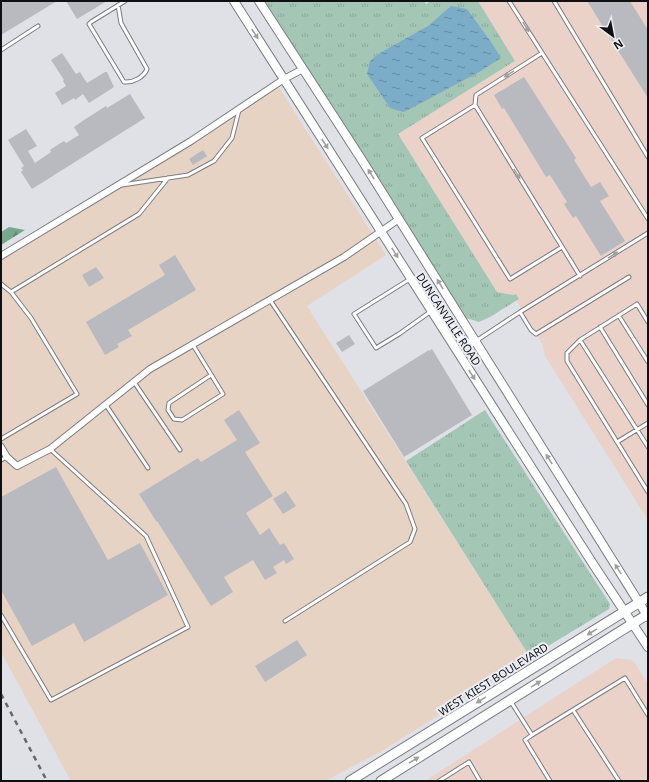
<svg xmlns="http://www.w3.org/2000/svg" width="649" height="782" viewBox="0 0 649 782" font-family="'Noto Sans',sans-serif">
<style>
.commercial{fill:#e7d3c4}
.industrial{fill:#ead2c8}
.grass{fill:url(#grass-tufts)}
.forest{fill:url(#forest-firs)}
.water{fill:url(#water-ripples)}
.building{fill:#b8bac0}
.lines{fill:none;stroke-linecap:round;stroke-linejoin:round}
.service-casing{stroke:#7b7d83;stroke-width:5}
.minor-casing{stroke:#7b7d83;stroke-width:8}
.secondary-casing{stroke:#7b7d83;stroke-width:10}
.primary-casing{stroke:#7b7d83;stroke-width:11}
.service{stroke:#fff;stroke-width:3}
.minor{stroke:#fff;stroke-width:6}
.secondary{stroke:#fff;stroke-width:8}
.primary{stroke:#fff;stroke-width:9}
.rail{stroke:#67686b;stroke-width:2.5;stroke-dasharray:5 5;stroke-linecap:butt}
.oneway{fill:#9f9fa0}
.labels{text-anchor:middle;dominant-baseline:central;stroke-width:4;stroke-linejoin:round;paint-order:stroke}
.street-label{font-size:11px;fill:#101012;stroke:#eceef5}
</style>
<defs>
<pattern id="grass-tufts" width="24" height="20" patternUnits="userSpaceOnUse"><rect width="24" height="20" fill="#a4c6b4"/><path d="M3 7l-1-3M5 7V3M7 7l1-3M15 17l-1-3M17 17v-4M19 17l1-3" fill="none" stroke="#8ca99a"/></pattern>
<pattern id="forest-firs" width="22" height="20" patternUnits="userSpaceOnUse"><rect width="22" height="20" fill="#75a98f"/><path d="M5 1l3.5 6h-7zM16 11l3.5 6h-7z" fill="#5f8873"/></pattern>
<pattern id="water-ripples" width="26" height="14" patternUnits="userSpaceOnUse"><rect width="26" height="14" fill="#7bacc8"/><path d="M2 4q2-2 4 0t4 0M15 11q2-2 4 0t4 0" fill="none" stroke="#638ba1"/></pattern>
</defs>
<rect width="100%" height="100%" fill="#dfe1e7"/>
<path class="commercial" d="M278,86L386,255L307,306L530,657L382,751L325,781H71L1,652V261Z"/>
<path class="industrial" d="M478,1H648V520L545,356L543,345L513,295L497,292L398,134L515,61Z
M616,658L633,660L648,684V781H425Z"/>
<path class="grass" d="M265,1H424L426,4L431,1H478L515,61L398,134L497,292L513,295L516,294L519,299L490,317L479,322L466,318Z
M485,410L610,604L609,609L530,657L406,461Z"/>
<path class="forest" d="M9,227L25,230L1,245V232Z"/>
<path class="water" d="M451,6L467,9L491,42L501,58L479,72L408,110L403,112L390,108L367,74L370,61L380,53L428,26Z"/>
<path class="building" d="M5,1H57L1,35V4Z
M66,1H107L77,19Z
M587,1H630L648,30V98Z
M62,53L76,74L80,72L87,83L105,72H107L114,87L89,103L83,94L75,100L74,98L62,105L55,93L66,86L63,81L64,80L51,60Z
M524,77L576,158L574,160L591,187L600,182L609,196L600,201L625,241L601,256L576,216L573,218L564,204L567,202L550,175L546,177L504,108L502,109L494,95Z
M130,94L145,118L32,189L21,172L23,170L21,168L24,166L8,140L26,129L37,146L28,151L35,163L51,152L50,150L56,146L64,141L66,143L79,135L74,127L84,120L106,106L107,108Z
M203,150L207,156L193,165L189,159Z
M175,255L196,290L128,330L132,336L117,344L119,347L105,355L86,322L165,275L159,265Z
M96,267L104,278L89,287L82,275Z
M349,335L355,344L342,352L336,343Z
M432,349L472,415L404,457L363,391L429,350V351Z
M239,410L260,443L245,452L273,496L246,513L260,535L269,528L280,545L284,543L294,559L286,564L284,560L273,567L277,573L265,580L253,560L224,577L233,592L211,606L157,521H156L139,494L198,458L201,462L237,440L224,420Z
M56,467L108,560L140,543L168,595L84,642L74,623L32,646L1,590V497Z
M286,491L296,506L283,514L273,499Z
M297,640L307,655L265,682L255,666Z"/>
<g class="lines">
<g class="service-casing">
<path id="service" d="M509,1L648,219
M554,1L648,157
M118,5L121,23L147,69C144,77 133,83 124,82L89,24L91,22L125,1
M1,50L38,26
M542,53L476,95L475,105L580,276
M475,105L422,138L510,279L562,247
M122,185L188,175L214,161L232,138L239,110
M410,279L354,314L376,348L399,334L430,312
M1,284L11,292L139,214L168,178
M270,300L406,504L415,529L410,542L285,621
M520,312L648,233
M619,316L648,362
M648,322L637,304L580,340L567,353V361L648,492
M600,327L648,405
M580,340L648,447
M476,341L520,312L531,330L536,334L629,277
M193,345L223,394L182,420L174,419L168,410L169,403L211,375
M134,382L180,450
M106,405L148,468
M1,439L77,394L31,318L11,292
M617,442L648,423
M1,460L7,457
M1,615L51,700L188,627L146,536L50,449
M511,702L532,735L525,740L550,781
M573,710L619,781
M532,735L625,678L648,715
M439,781L469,762L480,781"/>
</g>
<g class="minor-casing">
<path id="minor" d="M1,256L191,141L284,79L303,69
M1,447L7,457L17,466L50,449L150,369L344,257L399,219"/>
</g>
<g class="secondary-casing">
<path id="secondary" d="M234,1L593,564L648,647
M259,1L360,157L648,617
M432,311H439L461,339L468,343L476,341"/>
</g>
<g class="primary-casing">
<path id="primary" d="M350,781L648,597
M381,781L648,614"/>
</g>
<use href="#service" class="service"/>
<use href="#minor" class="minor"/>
<use href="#secondary" class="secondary"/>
<use href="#primary" class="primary"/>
<path class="rail" d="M1,694L47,781"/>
</g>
<defs><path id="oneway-solid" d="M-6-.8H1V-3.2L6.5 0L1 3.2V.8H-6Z"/></defs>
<g class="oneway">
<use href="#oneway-solid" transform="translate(526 27) rotate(58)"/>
<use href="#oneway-solid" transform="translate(255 34) rotate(57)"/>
<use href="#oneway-solid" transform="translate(509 74) rotate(148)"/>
<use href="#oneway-solid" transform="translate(325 144) rotate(57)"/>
<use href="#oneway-solid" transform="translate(371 174) rotate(-122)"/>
<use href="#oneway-solid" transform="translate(517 174) rotate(58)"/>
<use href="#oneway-solid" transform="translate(395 253) rotate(58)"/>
<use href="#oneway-solid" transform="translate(613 255) rotate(-32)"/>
<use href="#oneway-solid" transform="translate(440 284) rotate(-122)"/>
<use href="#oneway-solid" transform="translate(472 375) rotate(57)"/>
<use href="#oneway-solid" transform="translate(549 459) rotate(-122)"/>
<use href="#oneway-solid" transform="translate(618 569) rotate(-122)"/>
<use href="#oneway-solid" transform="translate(592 632) rotate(148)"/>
<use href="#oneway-solid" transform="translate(536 684) rotate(-32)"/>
<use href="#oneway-solid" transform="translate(481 700) rotate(148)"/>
<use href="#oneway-solid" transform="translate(414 760) rotate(-32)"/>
</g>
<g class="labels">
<g class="street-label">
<text transform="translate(449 319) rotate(57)">DUNCANVILLE ROAD</text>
<text transform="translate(493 679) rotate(-32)">WEST KIEST BOULEVARD</text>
</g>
</g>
<rect width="649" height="782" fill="none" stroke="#101012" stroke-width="4"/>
<g transform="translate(613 36) rotate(148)" stroke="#eceef5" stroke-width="3" paint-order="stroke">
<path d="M0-3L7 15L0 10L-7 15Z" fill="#101012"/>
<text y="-6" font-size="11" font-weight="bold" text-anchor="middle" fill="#101012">N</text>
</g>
</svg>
